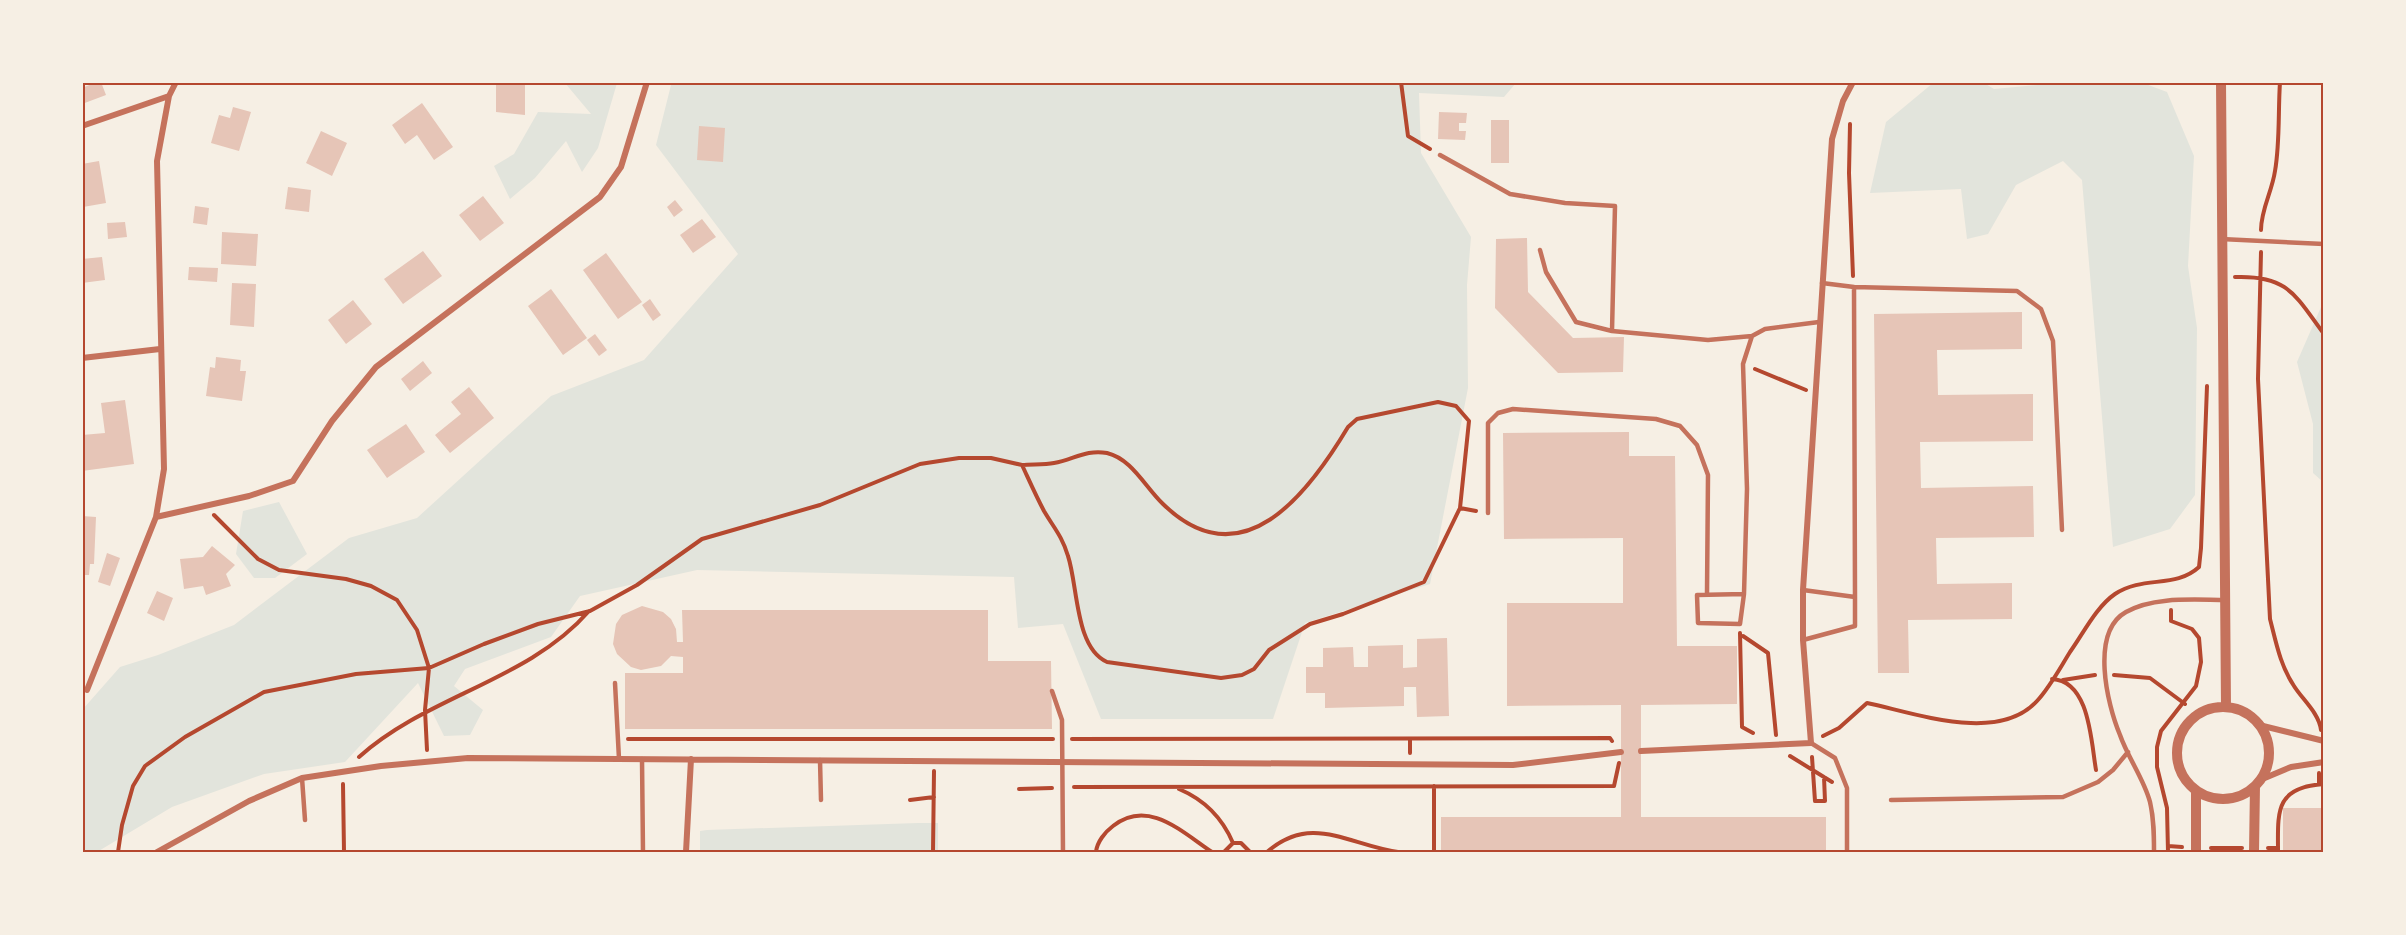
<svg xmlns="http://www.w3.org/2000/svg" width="2406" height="935" viewBox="0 0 2406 935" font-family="'Exo 2',sans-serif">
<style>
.green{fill:#e2e4dc}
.building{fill:#e6c5b7}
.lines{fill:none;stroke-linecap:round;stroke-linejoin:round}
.path{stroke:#b5482f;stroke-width:4}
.service{stroke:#c5725c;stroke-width:4.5}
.minor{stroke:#c5725c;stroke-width:6}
.tertiary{stroke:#c5725c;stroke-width:10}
.neatline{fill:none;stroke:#b5482f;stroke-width:2}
</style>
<rect width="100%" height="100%" fill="#f6efe4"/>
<path class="green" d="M756,82L1516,83L1504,97L1419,93L1421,153L1471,237L1467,285L1468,388L1430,584L1305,623L1273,719H1101L1063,624L1018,628L1014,577L697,570L580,596L551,637L465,669L454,686L483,710L470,735L444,736L418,683L345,762L264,774L172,807L97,852H83V709L120,667L158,655L234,625L349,538L417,518L551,396L644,360L738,254L656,145L671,85Z
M565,83H617L598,148L582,172L566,141L535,178L510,199L494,166L514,154L538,112L591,114Z
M2057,83H2143L2167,92L2194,156L2188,266L2197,328L2195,495L2170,529L2113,547L2082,180L2063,161L2016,185L1988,234L1967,239L1961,189L1870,193L1886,122L1933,83H1984L1994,89Z
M2321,307H2323V482L2313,473V424L2297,362Z
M279,502L307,554L275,578H254L236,554L243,511Z
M918,823H938V852H700V831L707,830Z"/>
<path class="building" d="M97,82H101L106,95L82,104V88Z
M496,82H525V115L496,112Z
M422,103L453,147L434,160L417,135L405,144L392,125Z
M233,107L251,112L239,151L211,143L219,115L230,118Z
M1439,112L1467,113L1466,123H1459V131H1466L1465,140L1438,139Z
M1491,120H1509V163H1491Z
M699,126L725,128L723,162L697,160Z
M321,131L347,143L332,176L306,163Z
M99,161L106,203L83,207L82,164Z
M288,187L311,190L309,212L285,209Z
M483,196L504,223L480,241L459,215Z
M675,200L683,210L674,217L667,207Z
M195,206L209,208L207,225L193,223Z
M702,219L716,237L693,253L680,235Z
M125,222L127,237L108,239L107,223Z
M222,232L258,234L256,266L221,264Z
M1527,238L1528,292L1573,338L1624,337L1623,372L1558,373L1495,308L1496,239Z
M423,251L442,276L403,304L384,279Z
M606,253L642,302L618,319L583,270Z
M102,257L105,280L82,283V259Z
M189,267L218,268L217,282L188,280Z
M232,283L256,284L254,327L230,325Z
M551,289L587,338L563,355L528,306Z
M650,299L661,315L653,321L642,305Z
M353,300L372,324L346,344L328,320Z
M2022,312V349L1937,350L1938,395L2033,394V441L1920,442L1921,488L2033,486L2034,537L1936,538L1937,584L2012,583V619L1908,620L1909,673H1878L1874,314Z
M595,334L607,350L599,356L587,340Z
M216,357L241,360L240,371H246L242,401L206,396L210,367L215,368Z
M423,361L432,373L410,391L401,379Z
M469,387L494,418L450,453L435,435L461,414L451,402Z
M125,400L134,464L82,471V435L105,433L101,403Z
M406,424L425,452L387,478L367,450Z
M1629,432V456H1675L1677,646H1737V704L1641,705V817H1826V852H1441V817H1621V705L1507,706V603H1623V538L1504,539L1503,433Z
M82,516L96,517L94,564H90L89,575H82Z
M212,546L235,565L226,574L231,586L206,595L203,586L184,589L180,559L203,557Z
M107,553L120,558L110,586L98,582Z
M157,591L173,598L164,621L147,613Z
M642,606L663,612L671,619L676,629L677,642H683L682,610H988V661H1051L1052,729H625V673H683V657L671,656L661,666L641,670L631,667L617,654L613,644L616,624L622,615Z
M1447,638L1449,716L1417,717L1416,687H1404V706L1325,708V693H1306V667H1323V648L1353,647L1354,667H1368V646L1403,645V668L1417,667V639Z
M2283,808H2324V852H2283Z"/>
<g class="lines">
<path class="path" d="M1401,82L1408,136L1430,149
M1850,124L1849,173L1853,276
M2261,230C2261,209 2272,192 2275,171C2280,143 2278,112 2280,82
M2261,252L2258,379L2270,619C2276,642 2280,665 2294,686C2302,699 2319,713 2321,730
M2235,277C2288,275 2295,295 2324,334
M1755,369L1806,390
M1460,508L1476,511
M214,515L258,559L279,570L346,579L371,586L397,600L417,630L429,668L425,710L427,750
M1740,633L1742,727L1753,733
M1743,636L1768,653L1776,735
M2114,675L2150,678L2185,704
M2052,679C2090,681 2091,742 2096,770
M2063,680L2095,675
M1823,736L1839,728L1867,703C1915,713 1998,744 2037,701C2050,687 2060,668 2070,652C2083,634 2096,607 2115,594C2144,575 2175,589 2199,567L2201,548L2207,386
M628,739H1053
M1072,739L1610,738L1612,741
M1410,753V739
M1790,756L1832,782
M359,757C428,695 528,681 589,611
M1812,757L1815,801H1825L1824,777
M343,784L344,852
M2319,784V773
M1434,786V852
M1074,787L1614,786L1619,763
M1019,789L1052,788
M1179,789C1205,800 1222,817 1233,843
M910,800L934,797
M2168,846L2182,847
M2211,848H2242
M2268,848H2278
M118,852L122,825L133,786L145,766L185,737L264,692L356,674L429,668L484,644L538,624L590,611L637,585L702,539L820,505L920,464L959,458H991L1022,465C1029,480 1036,496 1044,511C1054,528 1062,536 1068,556C1078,586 1075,648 1107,662L1221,678L1242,675L1254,669L1269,650L1310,624L1343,614L1424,582L1460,508L1469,421L1456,406L1438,402L1357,419L1348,427C1308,494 1242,581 1163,504C1145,487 1132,459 1107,453C1086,449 1073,460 1054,463C1044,465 1032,464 1022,465
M933,852L934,771
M1096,852C1097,842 1105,832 1113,826C1148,798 1182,832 1212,852
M1224,852L1233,843H1241L1250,852
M1267,852C1312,813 1348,845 1398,852
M2168,852L2167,808L2157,767V747L2161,731L2196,686L2201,662L2199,638L2192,629L2171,621V610
M2278,852C2278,813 2274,787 2324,784"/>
<path class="service" d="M1440,155L1510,194L1565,203L1615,206L1612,331
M2221,239L2324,244
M1540,250L1546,272L1576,322L1612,331L1708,340L1752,336L1765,329L1819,322
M1854,287L2017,291L2041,309L2053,341L2062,530
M1488,513V423L1498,413L1513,409L1656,419L1680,426L1697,445L1708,475L1707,594
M1803,590L1855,597L1854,287L1822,283
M1744,594L1697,595L1698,623L1740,624L1744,594L1747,489L1743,364L1752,336
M1803,640L1855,626V597
M615,683L619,759
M1052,691L1062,720L1063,852
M1811,743L1835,758L1847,788V852
M642,759L643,852
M820,760L821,800
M302,778L305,820
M1891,800L2063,797L2098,782L2113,770L2128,752
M2154,852C2154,835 2154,819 2150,802C2144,779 2128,758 2120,735C2107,704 2090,632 2126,612C2154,596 2195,600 2226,600"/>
<path class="minor" d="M82,126L169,96
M82,358L160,349
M156,517L249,496L293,481L332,421L376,367L600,197L621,167L647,82
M87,690L156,517L164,469L157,161L169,96L176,82
M2259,725L2324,741
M1641,751L1811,743L1803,640V590L1832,139L1843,101L1853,82
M2260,780L2291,767L2324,762
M157,852L249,801L302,778L381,766L468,758L1513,765L1621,752
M686,852L691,759"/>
<path class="tertiary" d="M2221,82L2226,707
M2177 753a46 46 0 1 1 92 0a46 46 0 1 1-92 0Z
M2196,852V790
M2254,852L2255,786"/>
</g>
<rect width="2406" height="935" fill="none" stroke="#f6efe4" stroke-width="168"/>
<rect x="84" y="84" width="2238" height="767" class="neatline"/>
</svg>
